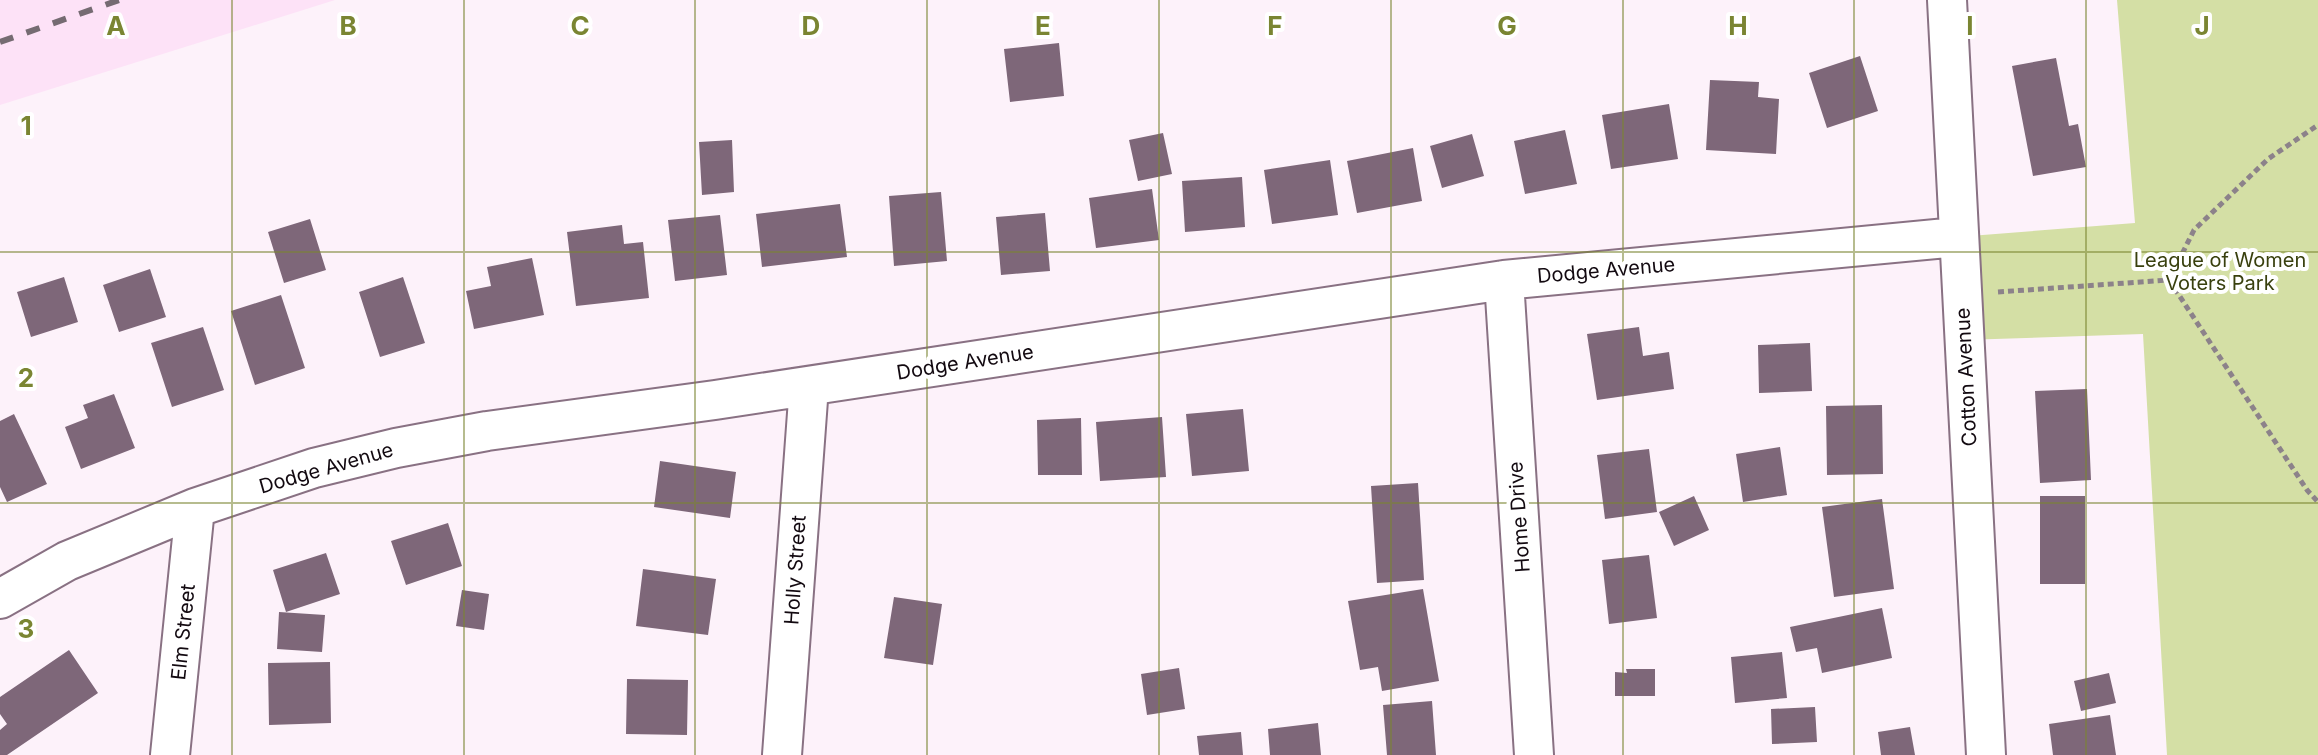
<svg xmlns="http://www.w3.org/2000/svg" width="2318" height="755" viewBox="0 0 2318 755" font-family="Inter,sans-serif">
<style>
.built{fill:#fde2f7}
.green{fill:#d4dfa5}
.building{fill:#7e6779}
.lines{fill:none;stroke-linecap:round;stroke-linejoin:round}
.street-casing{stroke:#897183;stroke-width:42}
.path{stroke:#8c828a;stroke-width:5;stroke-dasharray:6 4;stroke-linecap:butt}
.street{stroke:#fff;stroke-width:38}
.rail{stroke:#756b72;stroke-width:6;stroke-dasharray:14 14;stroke-linecap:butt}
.grid{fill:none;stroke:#7a8532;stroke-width:2;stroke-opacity:0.55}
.labels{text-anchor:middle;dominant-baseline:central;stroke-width:8;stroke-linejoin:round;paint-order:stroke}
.park-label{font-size:20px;fill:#39400e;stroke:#fff}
.street-label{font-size:20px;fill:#120910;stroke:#fff}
.grid-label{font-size:26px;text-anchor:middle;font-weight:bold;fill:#7a8532;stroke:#fff;stroke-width:8;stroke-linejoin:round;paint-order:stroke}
</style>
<rect width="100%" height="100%" fill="#fdf2fa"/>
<path class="built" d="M0,0H335L0,105Z"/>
<path class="green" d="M2117,0H2318V755H2167L2143,334L1963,340L1957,237L2135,223Z"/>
<path class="building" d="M1059,43L1064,96L1010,102L1004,49Z
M1860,56L1878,111L1827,128L1809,73Z
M2056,58L2069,126L2078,124L2086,167L2033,176L2012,66Z
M1710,80L1759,82L1758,97L1779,99L1776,154L1706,150Z
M1669,104L1678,159L1611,169L1602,115Z
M1565,130L1577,184L1525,194L1514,141Z
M1163,133L1172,174L1138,181L1129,140Z
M1472,134L1484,176L1442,188L1430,146Z
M732,140L734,192L702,195L699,142Z
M1413,148L1422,201L1357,213L1347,161Z
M1330,160L1338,215L1272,224L1264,170Z
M1242,177L1245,227L1185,232L1182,181Z
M1152,189L1159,240L1096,248L1089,198Z
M941,192L947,261L894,266L889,196Z
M840,204L847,257L762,267L756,214Z
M1045,213L1050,271L1001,275L996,217Z
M720,215L727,275L675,281L668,220Z
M310,219L326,270L284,283L268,232Z
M622,225L624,244L643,242L649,298L576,306L567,232Z
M532,258L544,315L474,329L466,291L491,286L487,267Z
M150,269L166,317L119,332L103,285Z
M64,277L78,322L31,337L17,292Z
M403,277L425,343L380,357L359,292Z
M281,295L305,368L255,385L231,311Z
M203,327L224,390L172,407L151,343Z
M1639,327L1643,356L1669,352L1674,389L1597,400L1587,334Z
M1810,343L1812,391L1759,393L1758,345Z
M2087,389L2091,480L2040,483L2035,391Z
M114,394L135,448L81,469L65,427L88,418L83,405Z
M1882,405L1883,474L1827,475L1826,406Z
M1243,409L1249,471L1192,476L1186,414Z
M14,414L47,484L7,502L0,487V421Z
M1162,417L1166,477L1100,481L1096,422Z
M1081,418L1082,475H1038L1037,420Z
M1780,447L1787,495L1743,502L1736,454Z
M1649,449L1657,512L1605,519L1597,455Z
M660,461L736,472L730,518L654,507Z
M1418,483L1424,580L1377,583L1371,486Z
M1694,496L1709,530L1674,546L1659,512Z
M2040,496H2085V584H2040Z
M1882,499L1894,589L1834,597L1822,507Z
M448,523L462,566L406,585L391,541Z
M326,553L340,594L286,612L273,570Z
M1649,555L1657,618L1609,624L1602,560Z
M643,569L716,579L708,635L636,626Z
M1423,589L1439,681L1382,691L1378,667L1360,670L1348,601Z
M462,590L489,594L484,630L456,626Z
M894,597L942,604L933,665L884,658Z
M1882,608L1892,658L1822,673L1817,648L1796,652L1790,627Z
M279,612L325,615L322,652L277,649Z
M69,650L98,693L7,755H0V730L7,724L0,714V697Z
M1782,652L1787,698L1735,703L1731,657Z
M330,662L331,723L269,725L268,663Z
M1179,668L1185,709L1147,715L1141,674Z
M1626,669H1655V696H1615V672L1627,673Z
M2109,673L2116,703L2081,711L2074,681Z
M627,679L688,680L687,735L626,734Z
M1432,701L1436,755H1387L1383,705Z
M1815,707L1817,742L1772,744L1771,709Z
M2110,715L2116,755H2053L2049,724Z
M1318,723L1321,755H1270L1268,729Z
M1910,727L1915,755H1881L1878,732Z
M1241,732L1243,755H1199L1197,736Z"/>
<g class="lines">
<g class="street-casing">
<path id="street" d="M1947,0L1986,755
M1504,280L1534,755
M0,599L67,561L195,508L314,468L396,448L487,431L715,400L1504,280L1957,237
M170,755L195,508
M782,755L809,386"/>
</g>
<path class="path" d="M2169,280L2307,490L2318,502
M2169,280L2194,230L2268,159L2318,125
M1998,292L2169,280"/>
<use href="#street" class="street"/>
<path class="rail" d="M0,42L119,0"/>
</g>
<path class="grid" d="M232,0V755M464,0V755M695,0V755M927,0V755M1159,0V755M1391,0V755M1623,0V755M1854,0V755M2086,0V755M0,252H2318M0,503H2318"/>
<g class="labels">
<g class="park-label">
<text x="2220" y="260">League of Women<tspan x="2220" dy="23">Voters Park</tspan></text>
</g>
<g class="street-label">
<text transform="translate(1606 270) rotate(-5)">Dodge Avenue</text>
<text transform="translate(965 362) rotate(-9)">Dodge Avenue</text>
<text transform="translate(1966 377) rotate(-93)">Cotton Avenue</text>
<text transform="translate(326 468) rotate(-16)">Dodge Avenue</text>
<text transform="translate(1519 517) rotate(-94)">Home Drive</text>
<text transform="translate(795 570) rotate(-86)">Holly Street</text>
<text transform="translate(183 632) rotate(-84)">Elm Street</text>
</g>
</g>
<g class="grid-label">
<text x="116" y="35">A</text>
<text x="348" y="35">B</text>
<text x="580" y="35">C</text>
<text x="811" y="35">D</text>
<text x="1043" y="35">E</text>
<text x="1275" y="35">F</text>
<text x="1507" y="35">G</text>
<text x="1738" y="35">H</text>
<text x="1970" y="35">I</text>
<text x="2202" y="35">J</text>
<text x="26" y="135">1</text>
<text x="26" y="387">2</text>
<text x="26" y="638">3</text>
</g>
</svg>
